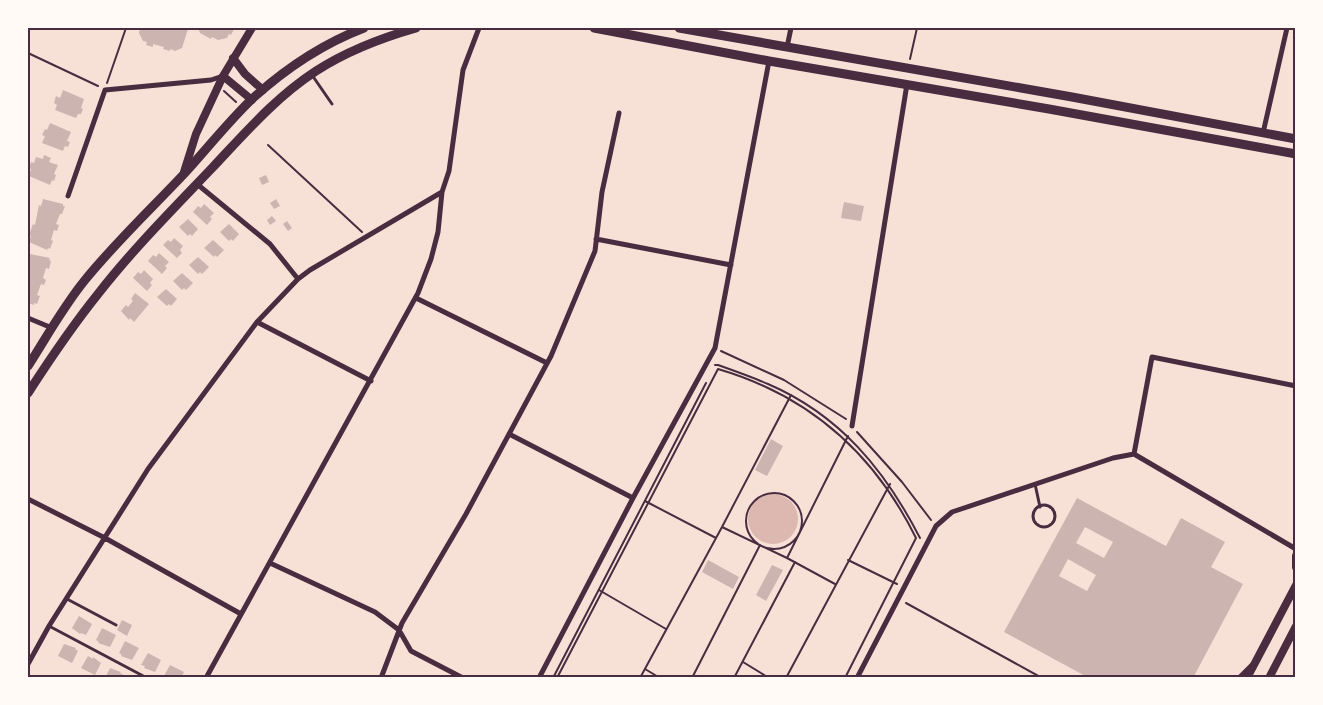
<svg xmlns="http://www.w3.org/2000/svg" width="1323" height="705" viewBox="0 0 1323 705" font-family="Helvetica,sans-serif">
<style>
.water{fill:#dcb8b0}
.building{fill:#ccb4b1;fill-rule:evenodd}
.lines{fill:none;stroke-linecap:round;stroke-linejoin:round}
.path{stroke:#4a2c40;stroke-width:2}
.service{stroke:#4a2c40;stroke-width:3}
.minor{stroke:#4a2c40;stroke-width:5}
.tertiary{stroke:#4a2c40;stroke-width:8}
.secondary{stroke:#4a2c40;stroke-width:9}
.neatline{fill:none;stroke:#4a2c40;stroke-width:2}
</style>
<rect width="100%" height="100%" fill="#f7e1d7"/>
<path class="water" d="M748 519a25 25 0 1 1 50 0a25 25 0 1 1-50 0Z"/>
<path class="building" d="M140,28H187L188,29L182,48L175,51L170,49V51L163,49L164,47L153,44V47L146,45L147,42L143,41L139,33Z
M198,28H231L234,29L231,35L229,34L227,38L218,40L212,37L211,39L200,33Z
M63,90L84,99L81,108L83,109L81,114H78L76,118L55,110L57,105L54,103L56,96L60,98Z
M50,123L71,132L67,141L70,142L68,147L65,146L63,151L42,143L45,136L42,135L45,129L47,130Z
M44,155L51,158L49,162L58,165L54,174L56,175L54,181L52,180L50,185L29,176L31,169L29,168L31,162L34,163L36,157L43,159Z
M266,175L269,182L262,185L259,178Z
M43,199L63,204V206H65L62,214H60L56,224L59,225L57,231L54,230L51,240L53,241L50,249L48,248L47,250L29,242L31,236L29,235L33,224L35,225L39,205L41,206Z
M276,199L280,206L274,209L270,203Z
M844,202L864,206L861,221L841,218Z
M204,204L214,213L210,217L212,219L207,225L193,212L198,206L201,208Z
M272,216L276,221L270,225L267,220Z
M188,219L198,229L192,236L190,234L188,236L179,227Z
M287,221L292,228L288,231L283,224Z
M229,224L239,234L233,241L231,239L229,241L220,232Z
M174,238L183,246L180,250L182,253L177,258L163,245L168,240L171,242Z
M213,240L224,250L217,257L215,255L214,257L204,248Z
M159,253L169,262L165,266L167,268L162,274L148,261L153,255L156,257Z
M30,254L50,258L49,260L51,261L49,269L46,268L43,278L46,280L44,285L41,284L37,295L40,296L37,304L34,303V305L28,303V260Z
M198,257L209,267L202,274L200,272L198,274L189,265Z
M144,270L153,279L150,283L152,285L147,291L133,278L138,272L141,274Z
M182,273L193,283L186,290L184,288L182,290L173,281Z
M166,289L177,299L171,306L169,304L167,306L157,297Z
M135,293L149,304L134,322L130,318L129,320L121,311L126,305L128,307L133,301L131,299Z
M771,439L783,446L767,476L755,470Z
M1077,498L1166,546L1181,518L1225,542L1211,567L1243,584L1193,678H1089L1004,632ZM1085,527L1113,542L1104,558L1076,543ZM1068,559L1096,575L1087,591L1059,576Z
M708,560L739,577L733,589L702,572Z
M772,565L783,570L766,601L756,595Z
M79,616L92,624L86,635L81,633L80,634L72,628Z
M122,620L132,625L127,636L117,630Z
M102,628L116,635L110,647L98,643L99,642L96,640Z
M125,641L139,648L132,660L121,656L122,655L119,653Z
M64,644L76,648L75,649L78,651L72,663L58,656Z
M148,653L161,660L155,672L144,668L145,666L141,665Z
M88,656L93,659V657L101,663L95,675L81,668Z
M170,665L184,672L181,678L164,676Z
M110,668L121,672L120,673L124,675L122,678H105Z"/>
<g class="lines">
<path class="path" d="M28,53L98,86
M910,59L917,28
M107,83L126,28
M224,91L236,102
M268,145L362,232
M721,351L784,380L846,419
M715,365H718C735,371 752,377 768,384C840,415 885,470 920,538
M857,432L902,482L931,520
M746 521a28 28 0 1 1 56 0a28 28 0 1 1-56 0Z
M645,501L716,538
M722,527L787,558L848,436
M787,558L835,584
M848,560L897,584
M599,590L666,629
M906,603L1042,678
M743,662L769,678
M645,669L660,678
M553,678L706,383
M557,678L718,369C810,396 874,453 916,538L845,678
M640,678L722,527L791,395
M692,678L760,545
M734,678L795,562
M786,678L890,484"/>
<path class="service" d="M312,75L332,104
M1035,484L1040,507
M1033 516a11 11 0 1 1 22 0a11 11 0 1 1-22 0Z
M67,599L116,625
M49,626L147,678"/>
<path class="minor" d="M787,47L791,28
M1263,133L1287,28
M197,184L270,244L298,279
M68,196L105,90L211,80L223,76
M596,239L731,265
M416,298L547,363
M28,318L52,328
M257,322L371,381
M852,426L907,84
M509,434L633,498
M1134,454L1152,357L1296,386
M28,499L105,538L241,614
M270,563L375,612L399,630L411,651L463,678
M28,664L49,626L148,469L257,322L298,279L310,270L442,192
M206,678L418,293L431,259L438,232L442,192L449,171L463,70L479,28
M381,678L402,623L466,514L551,356L595,251L602,192L619,113
M539,678L633,498L715,348L769,61
M857,678L936,526L952,512L1113,458L1134,454L1296,549
M1239,678L1252,665"/>
<path class="tertiary" d="M233,58L245,74L263,90
M223,76L252,100
M184,172L196,134L223,76L252,28
M1296,556V567
M1247,678L1296,585
M1269,678L1296,626"/>
<path class="secondary" d="M594,28L769,61L1049,109L1296,154
M679,28L1072,97L1296,139
M28,366C46,338 63,307 85,280C115,243 150,210 183,175C206,150 228,122 252,99C285,69 322,44 364,28
M28,393C50,359 73,325 98,294C133,249 174,208 213,167C245,133 276,97 316,71C347,51 381,38 416,28"/>
</g>
<rect width="1323" height="705" fill="none" stroke="#fffaf5" stroke-width="58"/>
<rect x="29" y="29" width="1265" height="647" class="neatline"/>
</svg>
